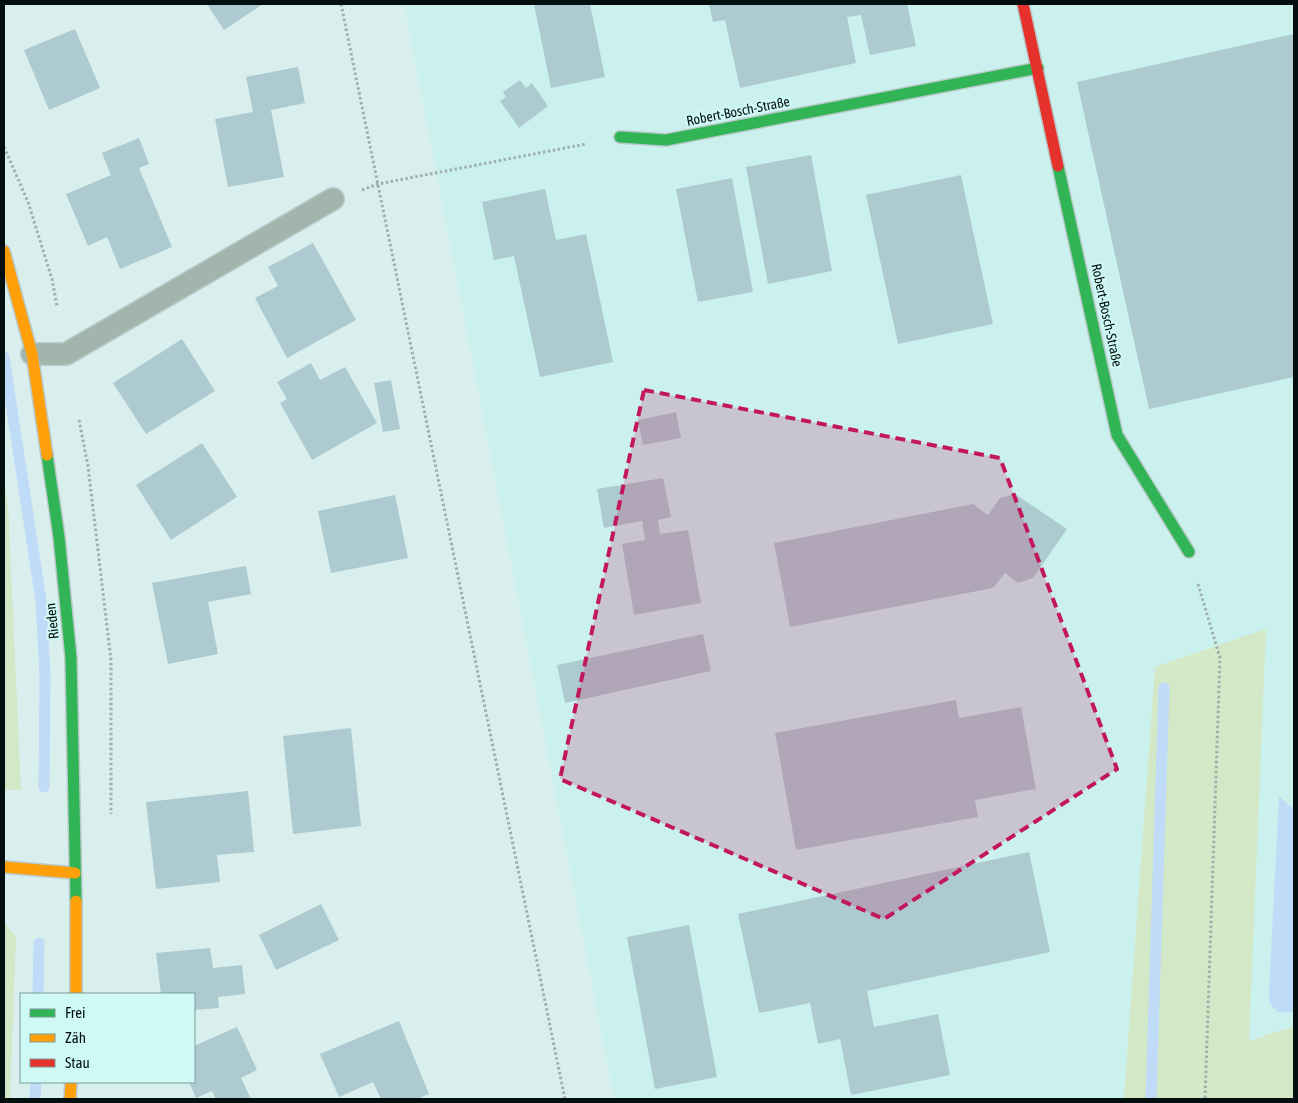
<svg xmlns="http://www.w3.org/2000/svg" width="1298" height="1103" viewBox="0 0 1298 1103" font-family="'Asap Condensed',sans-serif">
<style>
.built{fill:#cbf1ee}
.green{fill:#d3e8c6}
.water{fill:#c0dbf7}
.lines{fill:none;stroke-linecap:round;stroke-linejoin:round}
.stream{stroke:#c0dbf7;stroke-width:11}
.building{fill:#accad0}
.lane-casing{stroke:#b8c9c8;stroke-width:24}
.fast-casing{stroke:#b8c9c8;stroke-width:14}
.slow-casing{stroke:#b8c9c8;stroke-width:14}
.jam-casing{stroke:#b8c9c8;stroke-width:14}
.path{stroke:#9eb0ab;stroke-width:3;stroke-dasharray:2.5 2.5;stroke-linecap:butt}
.lane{stroke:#a2b5ad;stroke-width:21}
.fast{stroke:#30b455;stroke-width:11}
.slow{stroke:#ff9f0a;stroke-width:11}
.jam{stroke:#e5322d;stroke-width:11}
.marked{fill:#c2185b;fill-opacity:0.2;stroke:#c2185b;stroke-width:4;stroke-dasharray:10 6;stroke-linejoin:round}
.labels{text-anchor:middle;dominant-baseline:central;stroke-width:4.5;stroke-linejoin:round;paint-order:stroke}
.street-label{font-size:14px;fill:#020f0e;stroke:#cff9f5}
</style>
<rect width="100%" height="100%" fill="#d9efed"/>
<path class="built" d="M404,4H1294V1026L1249,1041L1266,629L1155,667L1124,1099H614Z"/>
<path class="green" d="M4,483L8,505L21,790H4Z
M1266,629L1249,1041L1294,1026V1099H1122L1124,1098L1155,667Z
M4,923L16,936L10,1099H4Z"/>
<path class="water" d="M1279,796L1294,810V1012H1277L1270,1004L1269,993Z"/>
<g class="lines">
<path class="stream" d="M4,357L41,601L45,675L44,787
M38,994L39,943
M35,1099L36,1082
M1151,1099L1164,688"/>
</g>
<path class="building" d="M207,4H263L224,30Z
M534,4H590L605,77L551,88Z
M709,4H907L916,46L870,55L861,15L847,17L856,63L740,88L725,20L713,22Z
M75,29L100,88L49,110L24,50Z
M1294,34V377L1149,409L1077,82Z
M298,67L305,103L271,110L284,177L228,187L215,119L253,112L246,77Z
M520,80L526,88L532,83L548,106L519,128L500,101L506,97L503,92Z
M139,138L149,164L139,168L172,247L120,269L107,237L88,246L66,194L111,175L102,153Z
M811,155L832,271L768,284L746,167Z
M961,175L993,324L898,344L866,195Z
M732,178L753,292L698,302L676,189Z
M545,189L556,240L586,234L613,362L540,377L514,256L494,260L482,202Z
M313,243L356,320L287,358L255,298L278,286L268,267Z
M182,339L215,391L146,434L113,383Z
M311,363L320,380L345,367L377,423L312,460L280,403L287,399L277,382Z
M391,380L400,429L383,432L374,383Z
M676,412L681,438L643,445L638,420Z
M202,443L237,497L171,540L136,485Z
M663,478L671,517L658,520L660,534L688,530L701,603L634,615L622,544L645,540L642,521L604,528L597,489Z
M1015,494L1067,529L1033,578L1018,583L1005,573L993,588L790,627L774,543L973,504L988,515L1000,498Z
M395,495L408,558L331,573L318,511Z
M246,566L251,594L208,602L218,654L168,664L152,583Z
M703,634L711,671L565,703L557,665Z
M956,700L959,718L1021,707L1036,789L975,800L978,817L796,850L775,733Z
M351,728L361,826L293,834L283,736Z
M248,791L254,852L217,855L220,882L156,889L146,802Z
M1029,852L1050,952L867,991L874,1027L938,1014L950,1075L851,1095L840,1039L818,1044L810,1003L759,1013L738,914Z
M321,904L339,940L276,970L259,935Z
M689,925L717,1077L655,1089L627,937Z
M210,948L213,968L242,965L245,994L218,997L219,1008L194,1010V994H161L156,953Z
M399,1021L429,1094L417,1099H381L373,1082L339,1097L320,1054Z
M237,1027L257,1070L241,1078L251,1099H216L212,1091L196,1098L189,1082H194V1046Z"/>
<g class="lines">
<g class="lane-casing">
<path id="lane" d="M32,354H66L333,199"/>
</g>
<g class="fast-casing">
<path id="fast" d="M620,137L666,140L1038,68
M1058,166L1117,435L1189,552
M47,455L59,537L71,658L76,901"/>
</g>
<g class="slow-casing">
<path id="slow" d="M4,251L32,354L47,455
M4,867L75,873
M76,901V994
M70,1099L71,1082"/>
</g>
<g class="jam-casing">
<path id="jam" d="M1023,4L1058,166"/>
</g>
<path class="path" d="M341,4L565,1099
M4,147L28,202L52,279L57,306
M362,190L378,184L586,144
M79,420L88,466L111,660V814
M1198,584L1220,658L1205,1099"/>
<use href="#lane" class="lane"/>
<use href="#fast" class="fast"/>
<use href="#slow" class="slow"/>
<use href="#jam" class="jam"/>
</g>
<path class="marked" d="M644,390L1000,458L1117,769L884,919L560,779Z"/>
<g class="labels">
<g class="street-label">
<text transform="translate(738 111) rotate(-11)">Robert-Bosch-Straße</text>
<text transform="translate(1107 315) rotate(78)">Robert-Bosch-Straße</text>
<text transform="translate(52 621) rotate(-96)">Rieden</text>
</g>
</g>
<rect width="1298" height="1103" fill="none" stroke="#020f0e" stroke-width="10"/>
<rect x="20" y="993" width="175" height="90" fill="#cff9f5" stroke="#7d9b99"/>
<rect x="30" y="1009" width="25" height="8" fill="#30b455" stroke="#7d9b99"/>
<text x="65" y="1018" font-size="15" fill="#020f0e">Frei</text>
<rect x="30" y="1034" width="25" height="8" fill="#ff9f0a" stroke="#7d9b99"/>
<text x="65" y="1043" font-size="15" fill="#020f0e">Zäh</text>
<rect x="30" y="1059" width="25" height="8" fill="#e5322d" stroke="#7d9b99"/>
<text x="65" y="1068" font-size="15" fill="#020f0e">Stau</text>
</svg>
